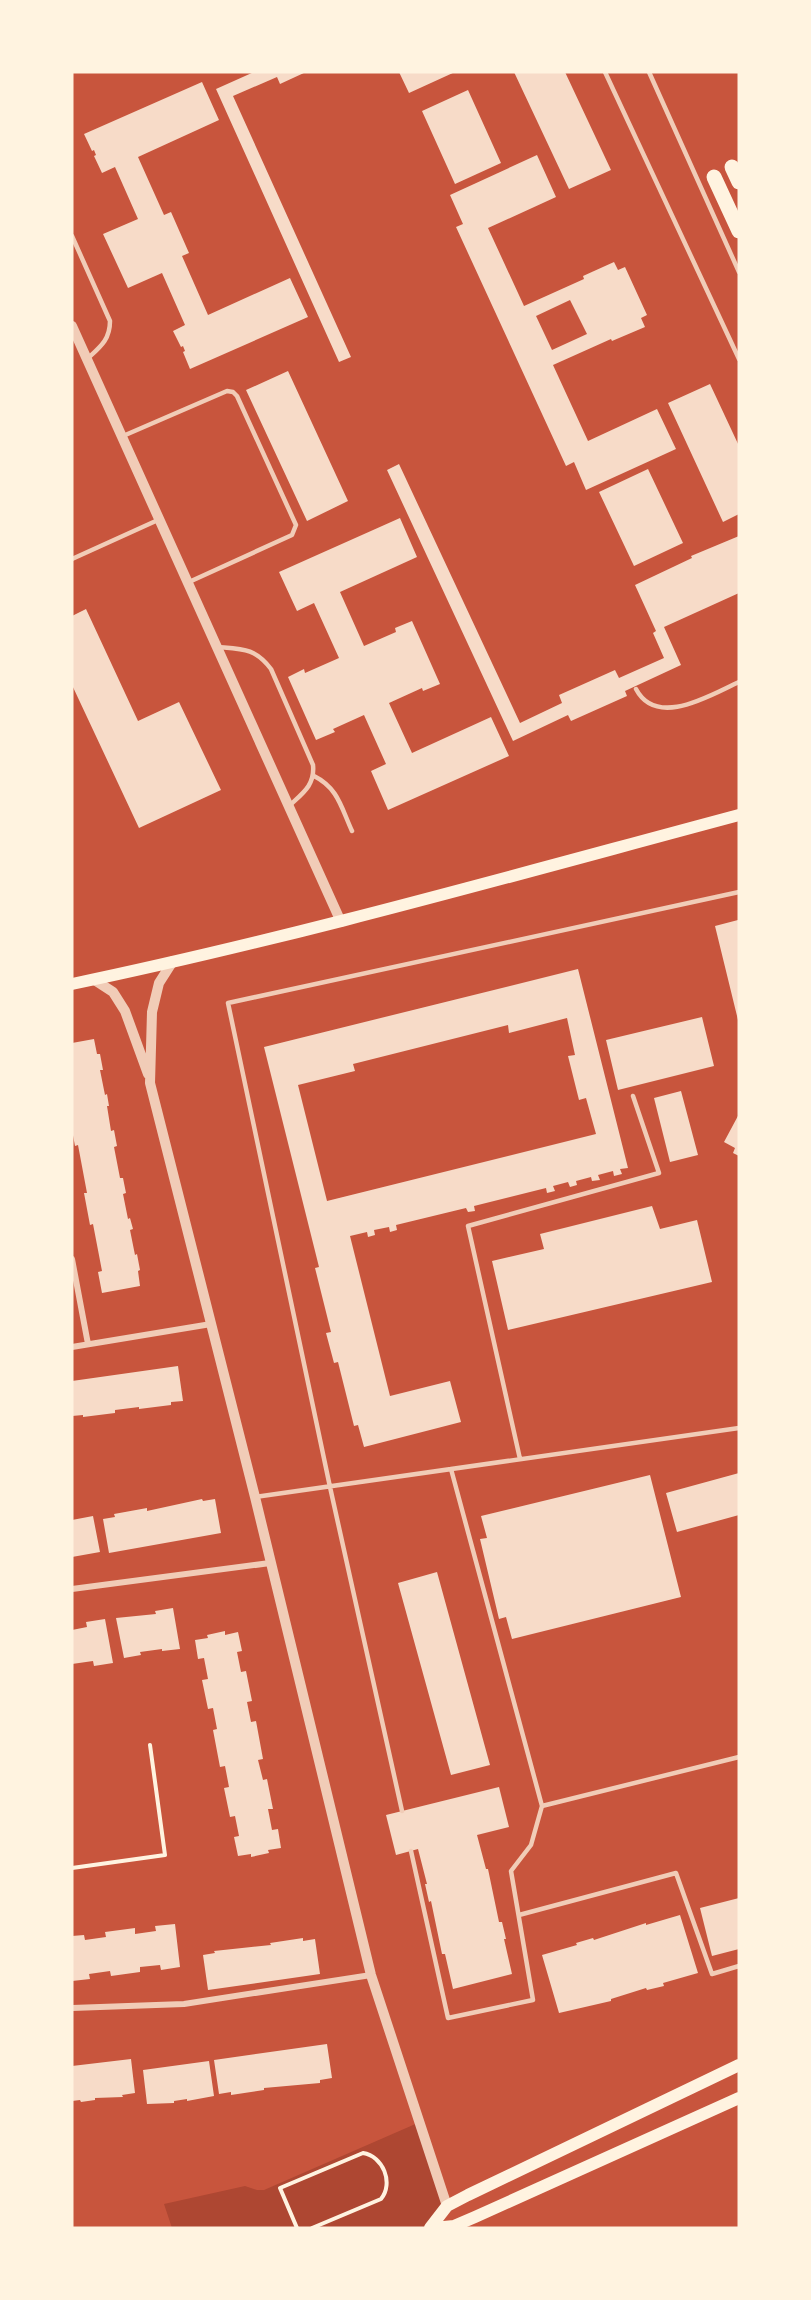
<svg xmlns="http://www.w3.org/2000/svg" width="811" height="2300" viewBox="0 0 811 2300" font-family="'Playfair Display',serif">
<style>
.green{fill:#ae4732}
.building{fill:#f7dbc8;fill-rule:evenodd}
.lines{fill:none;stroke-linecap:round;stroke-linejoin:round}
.path{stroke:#fff3e0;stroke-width:4}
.service{stroke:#f1ccb7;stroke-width:4.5}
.minor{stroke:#f1ccb7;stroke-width:6}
.tertiary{stroke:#f1ccb7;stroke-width:10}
.secondary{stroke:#fff3e0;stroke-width:12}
.primary{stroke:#fff3e0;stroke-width:15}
</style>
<rect width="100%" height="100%" fill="#c8553d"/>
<path class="green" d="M420,2122L447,2206L430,2228H172L164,2204L245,2186L257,2190H264Z"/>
<path class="building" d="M254,72H306L280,84L277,77L233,96L351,357L339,362L216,89Z
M399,72H455L409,93Z
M514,72H565L611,170L569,189Z
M202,82L219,120L138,157L164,215L171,212L189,253L182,256L208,315L290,278L308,317L190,369L183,352L185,351L183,346L181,347L173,331L185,325L162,273L128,288L103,234L138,219L115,167L102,173L94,156L96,155L94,150L92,151L84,134Z
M468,90L501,163L455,184L422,111Z
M537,155L556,197L488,228L524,306L584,279L583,276L614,262L618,270L625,267L647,315L641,318L645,327L612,341L611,339L553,365L588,441L657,409L676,449L586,490L574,462L566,466L456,227L463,224L450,195ZM570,300L587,334L552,350L536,316Z
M288,371L348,501L307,521L246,390Z
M710,384L739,446V514L723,522L668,403Z
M399,464L520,723L562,703L559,695L615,670L619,678L664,658L653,633L656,631L635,585L692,558L691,556L739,536V593L664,627L681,665L625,691L627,696L571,721L568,715L513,741L387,470Z
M648,469L683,543L634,566L599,492Z
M400,518L417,557L340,592L364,646L396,632L395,628L412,621L440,684L423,691L422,688L389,703L412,753L491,717L509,756L388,810L371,771L386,764L364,715L333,729L335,732L316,740L288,677L304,669L305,673L339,658L314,603L297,611L279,572Z
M86,609L138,721L179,702L221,790L139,828L72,685V616Z
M738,920L739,1020H738L715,926Z
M578,969L628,1168L620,1169L622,1174L614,1176L613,1171L598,1175L600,1180L592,1181L591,1177L576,1181L577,1185L570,1187L568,1182L553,1186L555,1191L547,1193L546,1188L474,1206L475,1211L468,1212L466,1208L396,1225L397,1230L390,1232L389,1227L374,1230L375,1235L368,1237L367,1232L350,1236L390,1396L450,1381L461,1422L364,1447L358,1425L354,1426L338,1362L334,1363L326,1333L331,1332L315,1268L319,1267L264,1047ZM567,1018L575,1055L568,1056L579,1100L586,1098L596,1134L327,1201L298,1085L355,1071L353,1064L508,1025L509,1033Z
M702,1017L714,1066L618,1090L606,1040Z
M94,1039L97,1054H100L103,1070H100L105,1095L107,1094L109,1106H107L111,1131L114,1130L117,1146L114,1147L120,1178H123L126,1193L123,1194L128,1219L130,1218L133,1229L130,1230L135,1255L137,1254L140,1270L138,1271L140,1286L102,1293L98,1272L102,1271L93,1224L90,1225L84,1193H87L78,1145L75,1146L72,1130V1043Z
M681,1091L698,1155L670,1162L654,1098Z
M739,1114V1156L733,1153L735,1148L724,1142Z
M652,1206L660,1229L697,1220L712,1282L508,1330L492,1261L544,1249L540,1234Z
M178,1366L183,1401L171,1402V1405L139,1409V1407L115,1410V1413L83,1417V1415L72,1416V1381Z
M739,1473V1515L677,1532L666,1493Z
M650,1475L681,1597L512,1639L506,1617L499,1619L480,1539L487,1538L481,1516Z
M202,1499L203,1501L215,1499L221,1533L109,1553L103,1519L115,1517L114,1514L147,1508V1511Z
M93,1516L100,1552L72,1557V1520Z
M437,1572L490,1765L451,1775L398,1583Z
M173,1608L180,1649L162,1651V1649L140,1652L141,1655L124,1658L116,1618L156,1614L155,1611Z
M105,1619L113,1663L94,1666L93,1661L72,1664V1630L87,1627L86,1622Z
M225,1631V1635L238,1632L242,1651L237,1652L241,1672L246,1671L252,1701L247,1702L251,1722L256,1721L263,1759L258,1760L263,1780L267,1779L273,1809H268L272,1830L278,1829L281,1848L268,1850L269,1853L251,1857V1854L238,1856L234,1837L239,1836L235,1816L230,1817L224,1788L229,1787L225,1766L220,1767L213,1730L217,1729L213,1708L208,1709L202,1680L208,1679L204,1658L198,1659L195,1640L208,1638L207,1635Z
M499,1787L509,1827L477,1835L486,1869H488L499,1922H502L506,1939H504L512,1974L453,1989L445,1954H442L431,1901L429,1902L425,1884H427L418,1849L396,1855L386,1815Z
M739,1898V1949L712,1956L700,1908Z
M680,1915L698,1973L663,1983L664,1986L647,1990L646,1988L611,1999V2001L559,2013L542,1955L577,1945L576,1943L593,1938L594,1940L646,1923V1925Z
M175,1924L180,1967L161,1970L160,1965L140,1967V1972L111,1976L110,1971L89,1974L90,1979L72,1981V1936L84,1935L85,1940L106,1937L105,1932L135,1928V1934L156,1931L155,1926Z
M303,1938V1941L315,1939L320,1974L208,1990L203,1955L215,1953L214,1951L271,1945L270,1943Z
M327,2044L332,2078L320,2080V2083L264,2088V2090L231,2095V2092L219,2094L214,2060Z
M131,2059L135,2093L122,2095L123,2097L95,2098V2100L81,2102L80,2100L72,2101V2066Z
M209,2061L214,2096L187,2101V2099L174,2101V2103L147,2104L143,2070Z"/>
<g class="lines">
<path class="path" d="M72,1868L165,1855L150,1745
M297,2228L280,2188L363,2153C383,2156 394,2183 381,2199L312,2228"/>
<path class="service" d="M605,72L739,359
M649,72L739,272
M72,236L110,321C110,340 100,347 87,359
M123,436L227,391L233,392L237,396L296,525L292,535L189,582
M72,559L158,520
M218,647C243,649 255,648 271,669L313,765C315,785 303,793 290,805
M636,689C657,729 712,694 739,682
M314,776C338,788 341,807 352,831
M520,1459L468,1226L659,1173L633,1096
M451,1469L542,1806
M255,1497L739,1428
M402,1811L330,1487L228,1003L739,892
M411,1851L448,2018L533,2000L511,1871L531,1845L542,1806L739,1757
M519,1915L676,1873L712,1974L739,1966"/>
<path class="minor" d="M72,1259L88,1344
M72,1347L211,1324
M72,1589L270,1563
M72,2008L184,2004L371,1975"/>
<path class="tertiary" d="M72,326L341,922
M173,961L159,983L152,1012L150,1083L255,1497L371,1975L447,2206
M93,979L113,992L125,1011L148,1074"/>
<path class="secondary" d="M72,984C297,937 518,874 739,815
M430,2228L447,2206L468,2195L739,2065
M434,2228L454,2226L475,2217L739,2098"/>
<path class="primary" d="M732,167L739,182
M714,177L739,231"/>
</g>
<rect width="811" height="2300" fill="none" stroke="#fff3e0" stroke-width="147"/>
</svg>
